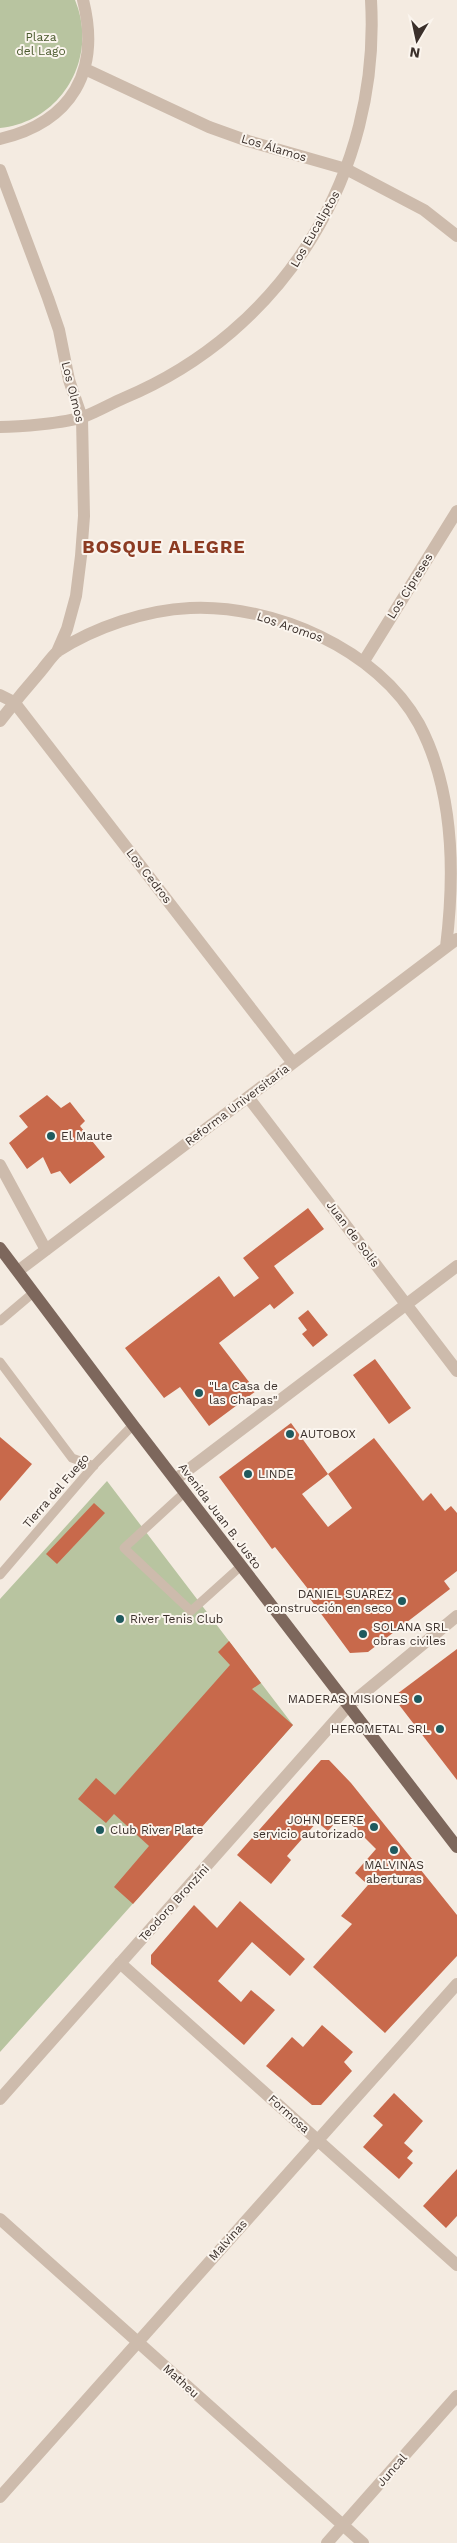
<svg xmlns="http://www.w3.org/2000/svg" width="457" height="2543" viewBox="0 0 457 2543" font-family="'Work Sans',sans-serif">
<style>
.green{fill:#b8c4a0}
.building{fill:#c8694b;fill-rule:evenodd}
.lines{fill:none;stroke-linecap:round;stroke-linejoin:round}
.service{stroke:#cdbbac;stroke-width:9}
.minor{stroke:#cdbbac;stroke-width:12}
.primary{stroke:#7d675c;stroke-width:12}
.poi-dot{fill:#1f5a5e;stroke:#fbf5ee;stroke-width:2}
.labels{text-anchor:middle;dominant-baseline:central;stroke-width:4;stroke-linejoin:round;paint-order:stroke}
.park-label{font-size:12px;fill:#4a5a2e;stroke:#fbf5ee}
.street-label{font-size:12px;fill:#3b302b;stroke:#fbf5ee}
.poi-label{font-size:12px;fill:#3b302b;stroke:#fbf5ee;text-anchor:start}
.district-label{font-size:18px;font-weight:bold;letter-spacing:1px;fill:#8c3b22;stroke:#fbf5ee}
</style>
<rect width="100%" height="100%" fill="#f4ebe1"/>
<path class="green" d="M0,0H75C99,57 62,122 0,128Z
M107,1481L293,1725L0,2052V1599Z"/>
<path class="building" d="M47,1095L61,1108L70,1102L85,1121L80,1126L105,1157L70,1184L60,1171L51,1174L43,1157L27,1169L9,1143L28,1127L19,1116Z
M308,1208L324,1229L274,1266L294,1293L274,1309L270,1304L219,1343L256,1391L209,1426L180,1387L164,1398L125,1348L219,1276L234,1297L259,1278L243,1258Z
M308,1310L328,1335L313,1347L302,1334L307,1330L298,1318Z
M375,1359L411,1408L389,1424L353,1375Z
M291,1423L328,1474L374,1438L423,1501L431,1493L445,1511L451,1506L457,1513V1571L444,1581L450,1589L368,1652L350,1653L305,1592L308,1589L275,1547L272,1549L219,1477ZM328,1474L352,1508L328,1527L302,1494Z
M0,1437L32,1464L0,1501Z
M94,1503L105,1513L57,1564L46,1554Z
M229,1641L261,1683L252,1689L293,1725L133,1904L114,1887L149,1846L114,1814L106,1823L78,1799L96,1778L115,1795L230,1665L218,1652Z
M457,1649V1780L393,1697Z
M321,1760H329L351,1783L457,1915V1956L385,2033L313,1967L352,1924L341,1916L368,1885L355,1873L376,1849L342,1815L328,1831L317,1822L287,1856L291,1860L271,1884L237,1855Z
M240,1901L305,1959L290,1976L252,1942L218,1981L241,2002L251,1990L275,2010L244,2045L151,1964V1955L194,1905L217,1928Z
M322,2025L353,2052L344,2062L352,2071L321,2105H312L266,2066L292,2037L303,2047Z
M394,2093L423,2121L404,2143L413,2151L407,2158L413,2163L399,2179L363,2147L383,2125L373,2116Z
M457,2169V2216L446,2228L423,2206Z"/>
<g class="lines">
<path class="service" d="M0,1321L33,1293
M0,1362L72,1458L94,1466
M185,1492L124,1548L191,1611L241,1566
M0,1575L96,1463L133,1425"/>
<path class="minor" d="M85,69L209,127L248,141L346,169L424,210L457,236
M0,139C72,122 101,71 83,0
M0,170L48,298L59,330L69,380L82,418L84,516L81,556L76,596L67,629L57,652
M0,427C19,427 65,423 83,417C97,412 110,404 124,398C284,331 381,173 371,0
M364,661L457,511
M0,695L14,702L293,1063
M0,721C13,704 27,687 41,671C46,665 52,656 58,651C95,627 146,610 190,608C273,604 378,649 419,724C454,790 455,874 446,947
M248,1097L457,1371
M0,1165L46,1250
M18,1271L457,939
M176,1479L457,1266
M120,1963L457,2265
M0,2099L348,1706L457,1616
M0,2219L363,2543
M0,2497L457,1984
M327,2543L457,2396"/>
<path class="primary" d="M0,1248L133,1425L457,1847"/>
</g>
<g class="poi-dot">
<circle cx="51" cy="1136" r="5"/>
<circle cx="199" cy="1393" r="5"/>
<circle cx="290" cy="1434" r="5"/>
<circle cx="248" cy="1474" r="5"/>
<circle cx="402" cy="1601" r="5"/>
<circle cx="120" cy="1619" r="5"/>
<circle cx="363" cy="1634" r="5"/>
<circle cx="418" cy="1699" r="5"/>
<circle cx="440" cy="1729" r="5"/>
<circle cx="374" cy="1827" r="5"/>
<circle cx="100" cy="1830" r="5"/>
<circle cx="394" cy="1850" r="5"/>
</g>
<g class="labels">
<g class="park-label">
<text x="41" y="37">Plaza<tspan x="41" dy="14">del Lago</tspan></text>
</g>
<g class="street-label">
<text transform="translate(274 148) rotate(17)">Los Álamos</text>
<text transform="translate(315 229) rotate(-60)">Los Eucaliptos</text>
<text transform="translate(73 392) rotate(76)">Los Olmos</text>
<text transform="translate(410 586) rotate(-58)">Los Cipreses</text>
<text transform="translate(290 627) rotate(19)">Los Aromos</text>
<text transform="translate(149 876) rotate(52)">Los Cedros</text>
<text transform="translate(237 1105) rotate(-37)">Reforma Universitaria</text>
<text transform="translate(353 1234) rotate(53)">Juan de Solís</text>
<text transform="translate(56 1491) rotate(-49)">Tierra del Fuego</text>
<text transform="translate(220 1516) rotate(53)">Avenida Juan B. Justo</text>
<text transform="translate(174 1903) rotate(-48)">Teodoro Bronzini</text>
<text transform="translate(289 2114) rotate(42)">Formosa</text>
<text transform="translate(228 2240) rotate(-48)">Malvinas</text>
<text transform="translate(181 2381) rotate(42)">Matheu</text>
<text transform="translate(392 2470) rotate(-49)">Juncal</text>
</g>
<g class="poi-label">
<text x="61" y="1136">El Maute</text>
<text x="209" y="1386">"La Casa de<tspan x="209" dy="14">las Chapas"</tspan></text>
<text x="300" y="1434">AUTOBOX</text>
<text x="258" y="1474">LINDE</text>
<text x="392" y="1594" text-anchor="end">DANIEL SUAREZ<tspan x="392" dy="14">construcción en seco</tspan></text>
<text x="130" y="1619">River Tenis Club</text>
<text x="373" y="1627">SOLANA SRL<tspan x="373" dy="14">obras civiles</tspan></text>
<text x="408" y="1699" text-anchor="end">MADERAS MISIONES</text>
<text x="430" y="1729" text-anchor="end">HEROMETAL SRL</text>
<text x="364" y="1820" text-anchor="end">JOHN DEERE<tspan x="364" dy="14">servicio autorizado</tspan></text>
<text x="110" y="1830">Club River Plate</text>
<text x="394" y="1865" text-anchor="middle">MALVINAS<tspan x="394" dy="14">aberturas</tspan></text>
</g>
<g class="district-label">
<text x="164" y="546">BOSQUE ALEGRE</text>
</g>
</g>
<g transform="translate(417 40) rotate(189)" stroke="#fbf5ee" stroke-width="4" paint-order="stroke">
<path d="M0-4L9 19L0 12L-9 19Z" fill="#3b302b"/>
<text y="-8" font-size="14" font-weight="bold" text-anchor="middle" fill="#3b302b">N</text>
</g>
</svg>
